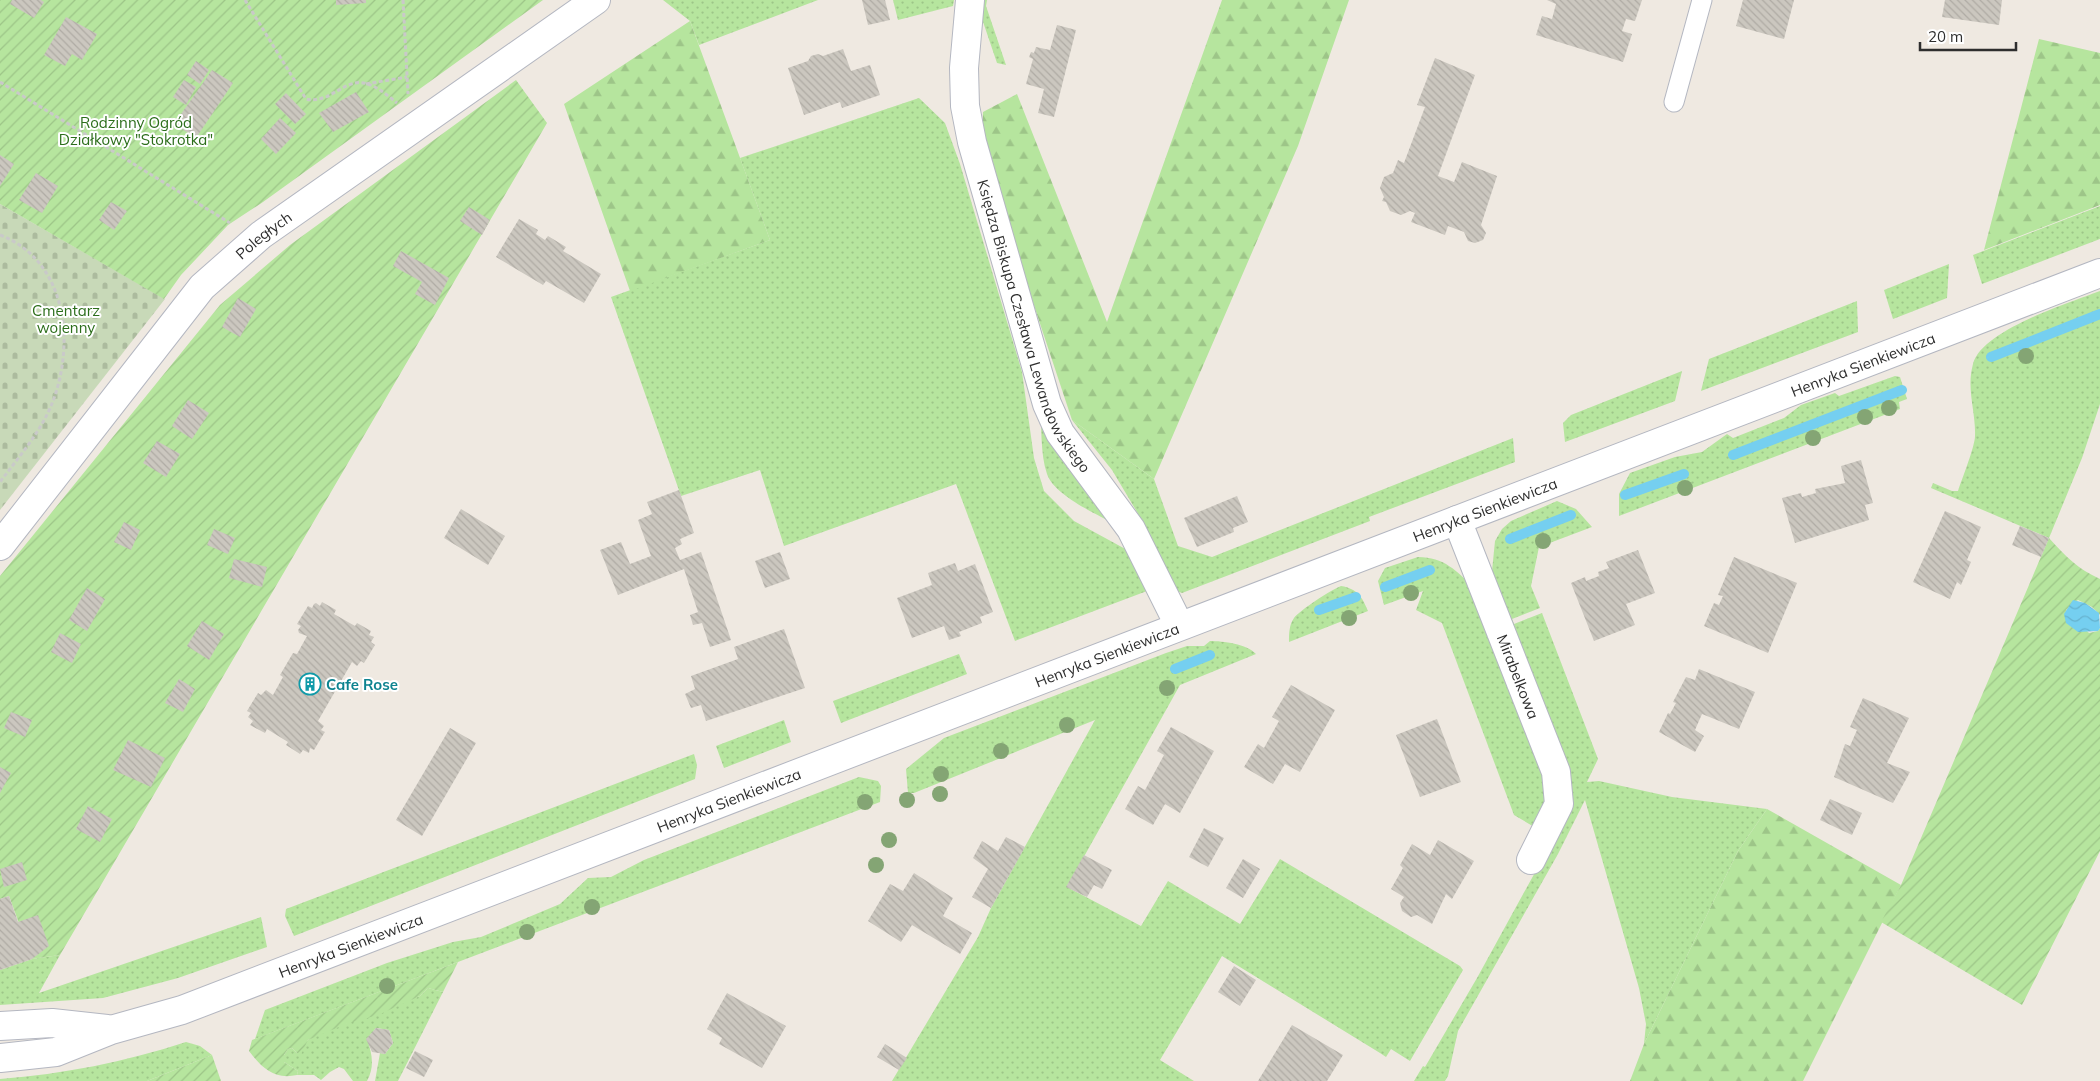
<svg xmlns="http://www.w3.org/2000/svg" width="2100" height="1081" viewBox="0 0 2100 1081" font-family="Mulish,sans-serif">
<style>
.grass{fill:url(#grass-dots)}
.forest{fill:url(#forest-firs)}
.cemetery{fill:url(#cemetery-stones)}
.garden{fill:url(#garden-furrows)}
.water{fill:url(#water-waves)}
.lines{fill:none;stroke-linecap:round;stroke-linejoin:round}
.stream{stroke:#75cff0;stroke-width:10}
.building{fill:url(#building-back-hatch)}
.service-casing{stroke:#b4b7c1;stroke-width:21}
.minor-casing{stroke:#b4b7c1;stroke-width:30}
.tertiary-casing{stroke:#b4b7c1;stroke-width:30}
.path{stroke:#c9c9c9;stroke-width:3;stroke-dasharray:4 2.5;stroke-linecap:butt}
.service{stroke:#fff;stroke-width:19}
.minor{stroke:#fff;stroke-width:28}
.tertiary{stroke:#fff;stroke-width:28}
.tree{fill:#84a574}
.labels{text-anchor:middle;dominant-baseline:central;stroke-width:4;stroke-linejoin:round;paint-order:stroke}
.park-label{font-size:15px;fill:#2c6e1b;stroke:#fff}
.street-label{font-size:15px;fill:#2e2e2e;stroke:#fff}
.culture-label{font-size:15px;font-weight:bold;fill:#0d838f;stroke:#fff;text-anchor:start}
</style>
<defs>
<pattern id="grass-dots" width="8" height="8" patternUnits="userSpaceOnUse" patternTransform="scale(1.25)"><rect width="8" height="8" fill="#b6e59e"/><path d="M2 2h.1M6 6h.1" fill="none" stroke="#9dc588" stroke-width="1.8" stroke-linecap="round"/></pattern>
<pattern id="forest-firs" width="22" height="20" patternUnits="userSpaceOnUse" patternTransform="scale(1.25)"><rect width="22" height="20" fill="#b6e59e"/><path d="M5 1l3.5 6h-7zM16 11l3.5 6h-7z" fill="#9dc588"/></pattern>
<pattern id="cemetery-stones" width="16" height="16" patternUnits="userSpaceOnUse" patternTransform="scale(1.25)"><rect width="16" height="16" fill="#c8d9b8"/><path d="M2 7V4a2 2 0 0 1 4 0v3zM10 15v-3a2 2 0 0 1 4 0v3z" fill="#acbb9e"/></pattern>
<pattern id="garden-furrows" width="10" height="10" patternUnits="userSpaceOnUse" patternTransform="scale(1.25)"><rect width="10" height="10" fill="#b6e59e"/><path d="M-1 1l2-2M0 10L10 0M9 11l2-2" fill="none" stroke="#9dc588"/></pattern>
<pattern id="water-waves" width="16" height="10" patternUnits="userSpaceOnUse" patternTransform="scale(1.25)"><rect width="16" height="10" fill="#75cff0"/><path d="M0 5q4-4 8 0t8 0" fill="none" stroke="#66b2ce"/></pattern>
<pattern id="building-back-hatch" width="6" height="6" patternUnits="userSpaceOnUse" patternTransform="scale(1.25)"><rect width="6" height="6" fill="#cbc7bf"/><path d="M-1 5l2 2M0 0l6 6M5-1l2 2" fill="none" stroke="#afaba4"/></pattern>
</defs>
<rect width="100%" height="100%" fill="#efe9e1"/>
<path class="grass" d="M663,0H818L699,45L690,21Z
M893,0H954L953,6L898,20Z
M979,0H987L986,6L1006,65L997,63L979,10Z
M919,98L945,123L960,164L1022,372L1034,458L1044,491L1074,521L1129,551L1147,591L1015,641L956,484L784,546L760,470L681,496L611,297L770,240L740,158Z
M2100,206V239L1982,284L1973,255Z
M1949,264L1947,298L1893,319L1884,290Z
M2100,291V404L2082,458L2049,538L1931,488L1933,483L1952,491H1958C1962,479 1975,446 1975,436C1976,412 1966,389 1973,364C1982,330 2069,303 2100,291Z
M1857,301L1858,332L1701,391L1709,359Z
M1682,371L1675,401L1565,442L1563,423L1571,415Z
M1895,376L1900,377L1907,399L1899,402L1900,409L1619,516V494L1630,473L1675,457L1702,452L1727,434L1733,438L1784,418L1801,405L1835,393L1839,396Z
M1040,404L1115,524C1096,514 1054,495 1047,474C1040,453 1042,427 1040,404Z
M1072,420L1154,479L1178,546L1212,557L1513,438L1515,462L1369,517L1370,521L1182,593L1177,591L1137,512L1112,470Z
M1557,501L1576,509L1592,527L1539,547L1531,586L1540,608L1512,619L1514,624L1542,613L1598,759L1587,782L1599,781L1672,797L1767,809L1738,851L1644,1044L1646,1024L1639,988L1585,800L1558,854L1458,1031L1448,1076L1445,1081H1414L1423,1066L1425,1067L1477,978L1571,807L1491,581L1495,541L1502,529L1511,521Z
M1418,557C1444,557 1457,571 1474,588L1544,765L1548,801L1536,828L1514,815L1442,623L1416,610L1423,591L1384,605L1378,581L1385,568Z
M1341,586C1358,589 1362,597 1368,611L1289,642C1289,634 1289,625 1294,618C1300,610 1331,590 1341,586Z
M1210,641C1223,641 1247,644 1256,654L1180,685L1067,887L1141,926L1168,881L1240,924L1280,859L1460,966L1463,970L1410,1061L1391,1049L1386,1057L1380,1053L1222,956L1160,1060L1194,1081H892L978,937L991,908L1095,720L914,793H908L906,769L944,738L1166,653L1187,646H1204Z
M959,654L967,674L841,723L833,701Z
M784,720L791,742L724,768L716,746Z
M694,754L697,765L695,779L294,936L285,916L286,909Z
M859,777L878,781L881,786L880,802L255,1039L265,1010L387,963L453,942L481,937L560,904L588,878L611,877L644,860Z
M261,917L267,947L178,978L103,998L0,1005V970L32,959L60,955L39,993Z
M428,988L443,992L398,1081H375L380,1053L385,1054L393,1043L389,1030L376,1028L367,1039C372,1053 375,1067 367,1081H353L344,1069L339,1067L330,1072L321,1080L314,1075H297L298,1071L284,1062V1055L288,1049L292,1048L297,1053L308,1040L320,1033L420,996Z
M186,1042L200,1046L212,1055L147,1081H0V1079C64,1074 124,1062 186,1042Z"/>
<path class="forest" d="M1222,0H1349L1298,146L1154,479L1072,420L982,149L983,112L1017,94L1107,322Z
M690,21L770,240L630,291L564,104Z
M2039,39L2100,53V205L1984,250Z
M1767,809L1901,885L1803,1081H1630L1644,1044L1738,851Z"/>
<path class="cemetery" d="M0,204L165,299L0,510Z"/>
<path class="garden" d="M0,0H543L263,202L228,225L181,275L164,299L0,204Z
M516,80L547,123L60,955L32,959L9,896L0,899V576L220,305L290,245Z
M2049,538C2065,556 2078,569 2100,579V615L2092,607L2078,600L2066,610L2089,633L2098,631L2100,628V851L2022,1005L1881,922L1901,885Z
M458,962L443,992L428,988L420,996L378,1015L346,1024L308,1040L301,1054L297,1053L292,1048L288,1049L284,1055V1062L298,1071L297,1075C274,1080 262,1068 249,1051L252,1040Z
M212,1055L221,1081H147Z"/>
<path class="water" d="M2073,600L2085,603L2099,613L2100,628L2098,631L2078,632L2066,623L2064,614Z"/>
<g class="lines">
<path class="stream" d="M1991,357L2100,314
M1733,455L1902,390
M1625,495L1684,474
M1510,539L1571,515
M1385,587L1430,570
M1319,610L1356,597
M1175,669L1210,655"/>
</g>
<path class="building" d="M12,0H41L44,2L34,18L10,4Z
M336,0H366V3L336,5Z
M862,0H885L890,20L868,25Z
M1547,0H1642L1635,21L1626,19L1622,31L1632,34L1623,62L1536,35L1542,16L1552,19L1556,4Z
M1743,0H1794L1784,39L1736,26Z
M1945,0H2002L1999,25L1942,17Z
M66,17L97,34L82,60L72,54L65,66L44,55Z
M1057,25L1076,30L1054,117L1038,113L1044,89L1026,84L1033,59L1029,57L1031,52L1034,53L1036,47L1050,50Z
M843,49L851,71L870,65L880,95L842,108L840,102L804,115L788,68L808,61L811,56L818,54L823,56Z
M1435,58L1475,75L1438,176L1454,182L1462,162L1497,176L1481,225L1486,233L1483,240L1475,243L1468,241L1464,232L1448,226L1445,235L1411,222L1415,213L1410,211L1401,215L1390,211L1386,202L1382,201L1384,197L1380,188L1384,177L1393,173L1398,160L1404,163L1425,107L1417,105Z
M196,61L209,70L200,84L187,75Z
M212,70L233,83L196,138L174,124Z
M184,80L196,87L186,105L173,97Z
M356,92L369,112L333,132L319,113Z
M286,93L306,114L295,124L275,104Z
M280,118L296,133L276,154L261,139Z
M0,155L14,164L0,186Z
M36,173L58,186L42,213L19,200Z
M111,202L127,211L114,230L99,220Z
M469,207L490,220L482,235L460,221Z
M519,219L538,230L536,234L545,240L548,236L566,247L563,251L601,274L584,303L546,281L543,285L496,257Z
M401,251L449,278L435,305L415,294L422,282L393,266Z
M238,298L256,309L240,337L222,327Z
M188,400L209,413L192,439L172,426Z
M157,441L180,454L166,477L143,463Z
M1861,460L1873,503L1865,505L1869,520L1795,543L1782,498L1801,493L1802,497L1816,493L1815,489L1845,483L1841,466Z
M679,490L694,533L680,539L682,544L675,548L680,560L701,552L731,640L710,647L702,623L693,625L690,615L698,612L684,569L618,595L600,550L621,542L630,564L651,556L638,520L652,514L647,502Z
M1237,496L1248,522L1233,528L1234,532L1197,547L1184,518Z
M461,509L505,536L488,565L444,538Z
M1945,511L1981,527L1967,560L1971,562L1961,585L1957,582L1950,599L1913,582Z
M124,522L140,530L131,550L114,542Z
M2020,526L2049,538L2041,557L2012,545Z
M214,529L235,538L228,554L207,545Z
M1638,550L1655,593L1626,604L1635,625L1594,641L1571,583L1585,577L1586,581L1599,576L1598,572L1609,568L1606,562Z
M780,552L790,579L765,588L755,561Z
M1734,557L1797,583L1768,653L1704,626L1714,603L1719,605L1723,596L1718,595Z
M234,559L267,567L262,587L229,578Z
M955,563L958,571L975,564L993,612L980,617L982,623L959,632L961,636L949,640L944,626L912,638L897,598L932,585L928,573Z
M87,588L105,599L87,631L69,620Z
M322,602L336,610L334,614L355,626L357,623L371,631L369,635L374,637L371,642L375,645L364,663L361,661L357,666L352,662L318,721L324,726L321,730L325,732L323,735L314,750L310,748L309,753L303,750L300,754L286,745L288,742L267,729L265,733L250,725L253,721L248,717L251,713L247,711L258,693L261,695L266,690L273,695L283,677L280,675L293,653L297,654L307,636L299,633L298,630L301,626L297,624L308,606L312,608L314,604L316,603L320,606Z
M202,621L224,634L209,660L187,646Z
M784,629L805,688L706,721L701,705L691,708L685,694L695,689L691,676L738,659L734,647Z
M60,633L81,644L72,663L51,652Z
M1699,669L1755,692L1739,729L1702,714L1695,730L1704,736L1695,752L1659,732L1668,713L1670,714L1676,703L1673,702L1686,677L1695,680Z
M179,679L195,689L183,712L165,703Z
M1291,685L1335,710L1300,772L1285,764L1273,784L1244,767L1258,744L1264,748L1279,721L1272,717Z
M1863,698L1909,718L1887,763L1910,772L1893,803L1834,777L1845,744L1850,746L1857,730L1850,727Z
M11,712L32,720L25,737L4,728Z
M1437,719L1461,782L1420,797L1396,735Z
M1171,727L1214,751L1180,813L1165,804L1153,825L1125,809L1138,786L1145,790L1164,755L1157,751Z
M450,728L476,743L422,836L396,820Z
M128,740L165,758L151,787L113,770Z
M0,767L11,773L0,793Z
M1830,799L1862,813L1852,835L1820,820Z
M88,806L112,819L100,842L76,829Z
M1204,828L1224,838L1208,867L1189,857Z
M1006,837L1025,847L991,908L972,897L988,869L973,858L982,841L998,851Z
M1438,840L1474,861L1452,899L1446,894L1432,924L1417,915L1411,917L1402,911L1400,903L1404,897L1391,889L1403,868L1400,865L1412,844L1430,855Z
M1084,855L1112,870L1102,889L1094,885L1087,897L1066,887Z
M1243,859L1260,869L1243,898L1226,888Z
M22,862L27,880L4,887L0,869Z
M914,873L953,898L943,916L972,933L960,954L912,925L901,942L868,921L890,884L903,891Z
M9,896L18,922L38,915L49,946L32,959L0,970V899Z
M1234,966L1256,980L1240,1006L1218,992Z
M727,993L786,1026L762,1068L719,1044L722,1038L707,1029Z
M1292,1025L1343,1055L1327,1081H1258Z
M376,1028L389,1030L393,1043L385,1054L372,1052L366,1039Z
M885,1044L907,1058L899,1070L877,1057Z
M415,1051L433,1060L424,1077L406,1068Z"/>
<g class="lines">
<g class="service-casing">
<path id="service" d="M1674,102L1702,0"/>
</g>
<g class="minor-casing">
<g id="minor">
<path id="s1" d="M970,0L964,68L965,106L972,142L1047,404L1060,433L1131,529L1179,625"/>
<path id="s2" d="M1457,520L1556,772L1559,804L1531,860"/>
<path id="s3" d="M0,546L202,287L261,235L596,0"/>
</g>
</g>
<g class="tertiary-casing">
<g id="tertiary">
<path d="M0,1026L52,1023L107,1029"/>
<path id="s4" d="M0,1058L56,1052L111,1030L182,1010L2100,273"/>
</g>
</g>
<path class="path" d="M245,0L306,99C314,101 319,99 326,97C335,93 345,85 355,83C370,80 386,94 397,103
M403,0L408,94
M0,82L230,223
M366,84L407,77
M0,235C68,261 76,346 51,406C39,434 18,458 0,482"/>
<use href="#service" class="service"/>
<use href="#minor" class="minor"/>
<use href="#tertiary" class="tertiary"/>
</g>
<g class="tree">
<circle cx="2026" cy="356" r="8"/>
<circle cx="1889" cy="408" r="8"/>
<circle cx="1865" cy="417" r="8"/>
<circle cx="1813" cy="438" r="8"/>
<circle cx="1685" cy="488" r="8"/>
<circle cx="1543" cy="541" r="8"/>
<circle cx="1411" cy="593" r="8"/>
<circle cx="1349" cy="618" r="8"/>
<circle cx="1167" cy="688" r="8"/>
<circle cx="1067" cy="725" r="8"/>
<circle cx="1001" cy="751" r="8"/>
<circle cx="941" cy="774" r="8"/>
<circle cx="940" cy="794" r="8"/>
<circle cx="907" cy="800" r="8"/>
<circle cx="865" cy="802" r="8"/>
<circle cx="889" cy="840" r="8"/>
<circle cx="876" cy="865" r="8"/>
<circle cx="592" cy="907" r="8"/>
<circle cx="527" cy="932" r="8"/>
<circle cx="387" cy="986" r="8"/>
</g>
<defs>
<g id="building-ring" transform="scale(1.125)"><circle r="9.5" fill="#fff" stroke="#0f9aa8" stroke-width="1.5"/><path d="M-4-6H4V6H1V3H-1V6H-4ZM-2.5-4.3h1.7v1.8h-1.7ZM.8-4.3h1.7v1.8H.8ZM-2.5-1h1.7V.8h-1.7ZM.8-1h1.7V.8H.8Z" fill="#0f9aa8"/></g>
</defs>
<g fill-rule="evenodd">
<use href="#building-ring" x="310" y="684"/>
</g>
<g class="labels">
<g class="park-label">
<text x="136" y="122">Rodzinny Ogród<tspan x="136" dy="17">Działkowy "Stokrotka"</tspan></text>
<text x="66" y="310">Cmentarz<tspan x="66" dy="17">wojenny</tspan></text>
</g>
<g class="street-label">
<text stroke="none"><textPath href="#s3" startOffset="409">Poległych</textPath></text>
<text stroke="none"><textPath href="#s1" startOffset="338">Księdza Biskupa Czesława Lewandowskiego</textPath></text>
<text stroke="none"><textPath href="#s4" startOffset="1990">Henryka Sienkiewicza</textPath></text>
<text stroke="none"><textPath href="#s4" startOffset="1585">Henryka Sienkiewicza</textPath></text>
<text stroke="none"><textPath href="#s4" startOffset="1180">Henryka Sienkiewicza</textPath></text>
<text stroke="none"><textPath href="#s2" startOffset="168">Mirabelkowa</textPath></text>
<text stroke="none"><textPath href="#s4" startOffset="775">Henryka Sienkiewicza</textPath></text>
<text stroke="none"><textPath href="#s4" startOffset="370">Henryka Sienkiewicza</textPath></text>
</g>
<g class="culture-label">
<text x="326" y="684">Cafe Rose</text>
</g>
</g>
<path d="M1920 42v8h96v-8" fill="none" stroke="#2e2e2e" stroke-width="2.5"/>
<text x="1928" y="42" font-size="15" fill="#2e2e2e" stroke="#ffffff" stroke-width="4" paint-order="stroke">20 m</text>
</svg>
